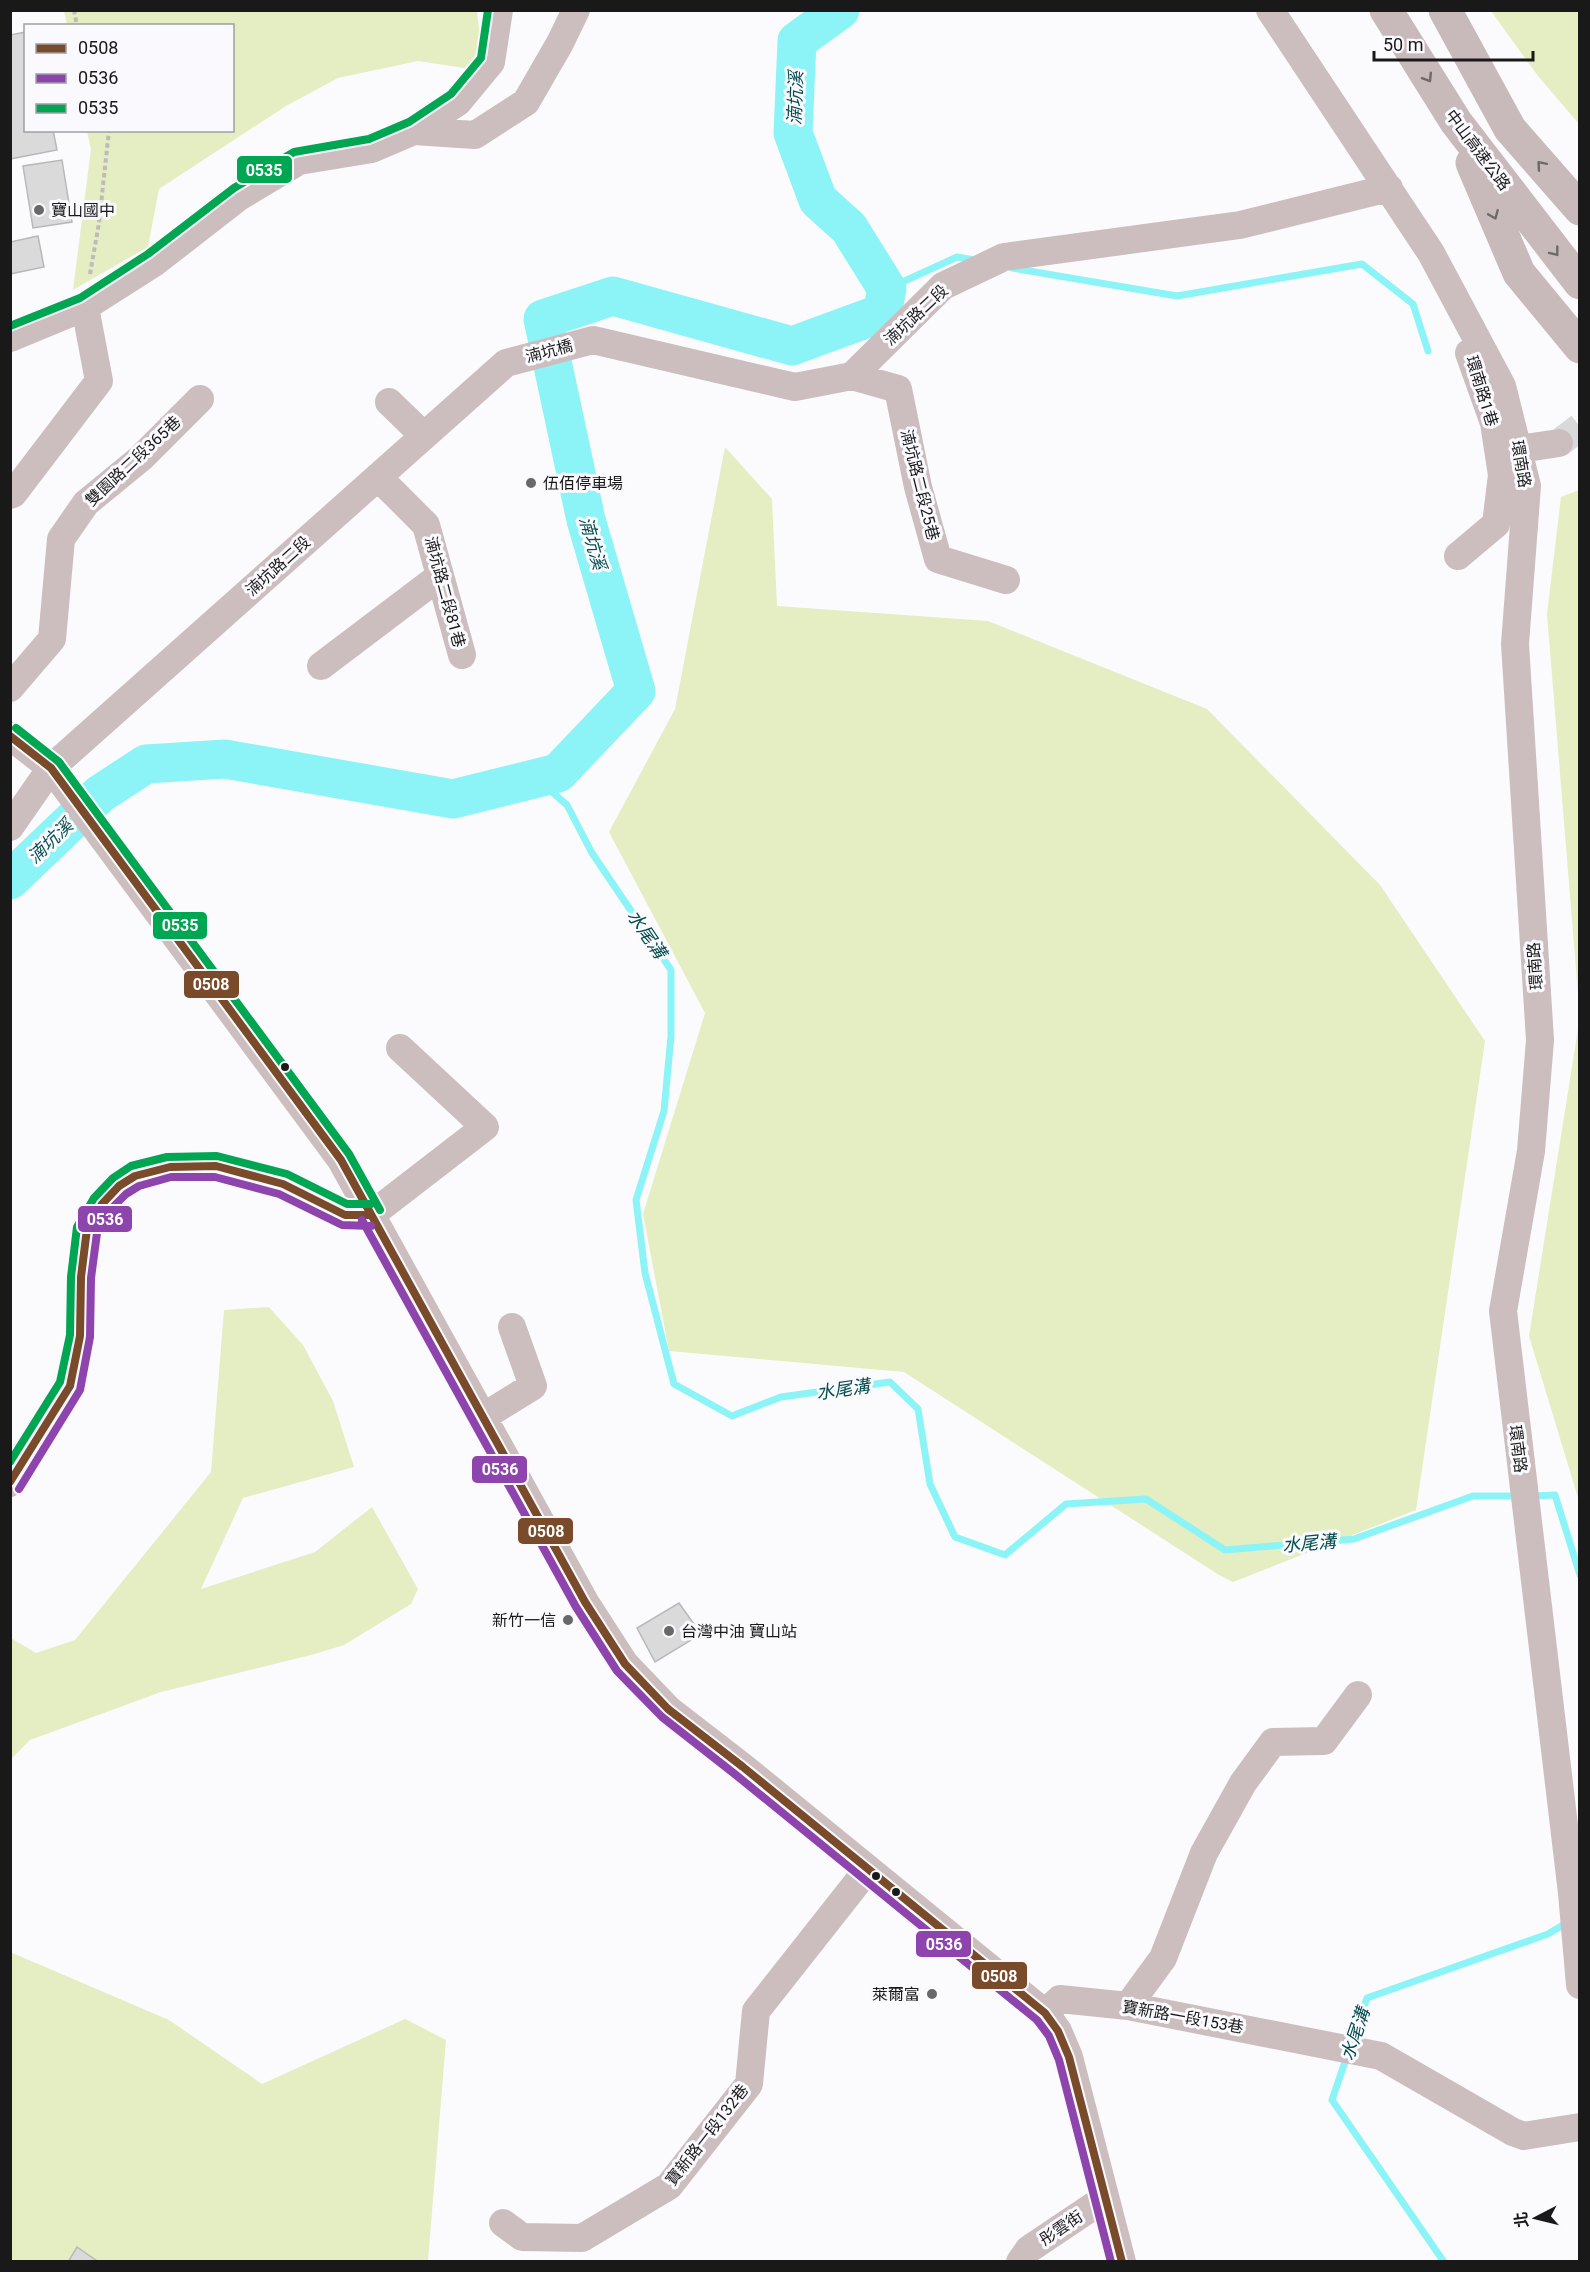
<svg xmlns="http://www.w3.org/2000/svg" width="1590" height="2272" viewBox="0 0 1590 2272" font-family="Roboto,'Noto Sans TC',sans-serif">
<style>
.green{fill:#e4eec2}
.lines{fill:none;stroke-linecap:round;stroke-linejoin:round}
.stream{stroke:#8cf4f7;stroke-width:7}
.river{stroke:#8cf4f7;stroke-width:39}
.building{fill:#dbdadb;stroke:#b9b8b9;stroke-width:1.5}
.minor-tunnel{stroke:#d9d9db;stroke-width:28;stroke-dasharray:28 14;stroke-linecap:butt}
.path{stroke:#c0babb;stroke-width:4;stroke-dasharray:4.5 3;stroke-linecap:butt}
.minor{stroke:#ccbebf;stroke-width:28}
.highway{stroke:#c8b9bb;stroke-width:33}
.bus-1-casing{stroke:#fafafe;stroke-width:12}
.bus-2-casing{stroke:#fafafe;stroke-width:12}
.bus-3-casing{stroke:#fafafe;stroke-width:12}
.bus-1{stroke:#7a4b2a;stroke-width:8}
.bus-2{stroke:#8e44ad;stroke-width:8}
.bus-3{stroke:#00a651;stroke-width:8}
.oneway{stroke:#70696a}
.poi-dot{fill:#686869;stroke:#fafafe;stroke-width:2}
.bus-dot{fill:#19191a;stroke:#fafafe;stroke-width:2}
.labels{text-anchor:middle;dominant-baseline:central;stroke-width:6;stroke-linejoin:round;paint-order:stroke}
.street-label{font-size:16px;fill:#19191a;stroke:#fafafe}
.poi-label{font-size:16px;fill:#19191a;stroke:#fafafe;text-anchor:start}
.water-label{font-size:18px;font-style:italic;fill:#054c4d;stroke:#fafafe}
.line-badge{stroke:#fafafe;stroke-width:2}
.badge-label{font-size:16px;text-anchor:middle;font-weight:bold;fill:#fff}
</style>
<rect width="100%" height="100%" fill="#fbfbfd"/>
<path class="green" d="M64,11H477L484,71L418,61L338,78L286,106L159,189L148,247L73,290L91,149L87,131L232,130V26L67,25Z
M1491,11H1579V124L1538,76Z
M725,447L772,499L777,606L988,621L1207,709L1380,885L1485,1041L1416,1510L1233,1582L1219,1575L904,1372L669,1351L643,1214L705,1013L609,832L675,709Z
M1579,490V1006L1547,614L1561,497Z
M1579,1023V1501L1529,1336Z
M269,1307L303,1345L333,1401L354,1467L243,1498L201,1589L315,1552L372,1507L418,1589L411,1604L344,1645L311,1655L161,1692L30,1740L11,1759V1638L36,1653L75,1640L211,1472L224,1310Z
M10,1952L169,2020L262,2084L405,2019L446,2040L428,2261H11Z"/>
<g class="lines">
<path class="stream" d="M1012,268L1177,296L1362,264L1413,304L1428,351
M887,289L957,257L975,260
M536,778L567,805L592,853L671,970V1036L664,1111L636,1200L645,1273L674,1384L732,1416L781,1397L890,1382L918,1409L930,1484L955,1537L1005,1555L1066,1504L1146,1499L1225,1550L1354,1539L1473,1496H1519
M1533,1496L1555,1495L1580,1575
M1352,2042L1367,1998L1548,1934L1568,1922
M1347,2056L1332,2100L1444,2262"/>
<path class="river" d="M10,880L100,794L146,764L225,759L453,799L558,773L636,691L586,520L543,319L613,296L792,346L882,313L887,289L849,228L818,200L793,133L797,41L840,10"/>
</g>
<path class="building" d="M26,32V130H53L57,150L10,159V35Z
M62,160L72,222L33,228L23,166Z
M38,236L44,267L10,274V242Z
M679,1603L701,1634L655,1662L637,1628Z
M77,2247L97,2261V2262H68Z"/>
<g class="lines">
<path class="minor-tunnel" d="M1559,443L1580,427"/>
<path class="path" d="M74,10L77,26
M90,274L99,223L109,130"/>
<path class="minor" d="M1270,10L1431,253L1502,386L1527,486L1515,644L1540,1040L1531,1151L1503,1311L1572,1893L1580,1985
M414,131L475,135L526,102L560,43L576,10
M10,338L85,307L154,263L239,197L299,161L372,149L414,131L458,102L491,62L499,10
M852,376L898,389L918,487L938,559L1006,580
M389,402L424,436
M1519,449L1559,443
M378,477L426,525L462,655
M10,495L13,494L99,381L85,307
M1458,556L1496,524L1502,475L1494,423L1469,353
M321,666L440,576
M10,688L52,639L61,539L86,503L141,458L200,399
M10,736L51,768L341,1160L585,1602L625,1664L668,1709L743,1767L1045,2013L1058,2031L1069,2057L1122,2262
M10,827L51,768L506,363L593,340L795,387L852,376L943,286L1004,257L1240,225L1389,188
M371,1215L485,1127L400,1048
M483,1417L533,1386L512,1327
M10,1483L70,1386L80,1336L81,1277L87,1229L102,1204L119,1186L135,1176L170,1167L216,1166L283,1184L345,1215H371
M1128,2006L1163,1958L1204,1853L1243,1783L1273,1742L1324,1741L1358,1695
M1045,2013L1060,1999L1128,2006L1381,2056L1513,2132L1524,2136L1580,2127
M503,2223L522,2237L582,2238L669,2186L749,2084L756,2011L868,1869
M1020,2262L1029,2249L1105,2198"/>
<path class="highway" d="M1386,10L1456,122L1580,283
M1445,10L1510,129L1580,209
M1472,163L1519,273L1580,347"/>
<g class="bus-1-casing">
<path id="bus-1" d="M10,736L51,768L341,1160L585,1602L625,1664L668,1709L743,1767L1045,2013L1058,2031L1069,2057L1122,2262
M10,1482L70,1386L80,1336L81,1277L87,1229L102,1204L119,1186L135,1176L170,1167L216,1166L283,1184L345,1215H371"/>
</g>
<g class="bus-2-casing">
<path id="bus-2" d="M362,1220L576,1607L617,1671L662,1717L736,1775L1037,2020L1049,2036L1059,2060L1111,2262
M19,1489L80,1390L90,1337L91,1278L97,1233L110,1210L126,1194L139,1186L171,1177H215L279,1194L342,1225L371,1226"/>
</g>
<g class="bus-3-casing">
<path id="bus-3" d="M10,326L80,298L148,254L234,188L294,152L369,139L409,122L451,94L481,58L488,10
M16,728L59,762L349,1154L380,1210
M10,1462L60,1382L70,1335L71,1277L77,1227L94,1198L113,1178L131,1166L167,1157L217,1156L287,1174L347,1204H371"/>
</g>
<use href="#bus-1" class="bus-1"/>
<use href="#bus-2" class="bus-2"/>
<use href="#bus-3" class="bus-3"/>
</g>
<defs><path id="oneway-chevron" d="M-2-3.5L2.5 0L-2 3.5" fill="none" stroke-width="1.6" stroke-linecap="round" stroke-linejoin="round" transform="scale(1.5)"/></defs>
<g class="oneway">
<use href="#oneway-chevron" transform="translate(1428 78) rotate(58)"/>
<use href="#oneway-chevron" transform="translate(1541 165) rotate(-131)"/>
<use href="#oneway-chevron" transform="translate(1494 215) rotate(67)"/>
<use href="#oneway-chevron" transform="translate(1555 252) rotate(52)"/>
</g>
<g class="poi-dot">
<circle cx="39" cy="210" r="6"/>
<circle cx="531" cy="483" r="6"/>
<circle cx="568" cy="1620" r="6"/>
<circle cx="669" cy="1631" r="6"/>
<circle cx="932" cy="1994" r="6"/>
</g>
<g class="bus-dot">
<circle cx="285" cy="1067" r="5"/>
<circle cx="876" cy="1876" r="5"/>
<circle cx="896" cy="1892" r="5"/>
</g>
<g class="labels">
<g class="street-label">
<text transform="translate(1478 150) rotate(53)">中山高速公路</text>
<text transform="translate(916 315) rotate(-43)">湳坑路二段</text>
<text transform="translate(549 351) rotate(-15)">湳坑橋</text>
<text transform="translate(1482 391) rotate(73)">環南路1巷</text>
<text transform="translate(133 461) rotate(-43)">雙園路二段365巷</text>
<text transform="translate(1521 464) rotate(80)">環南路</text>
<text transform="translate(920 485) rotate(76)">湳坑路二段25巷</text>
<text transform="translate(278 566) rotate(-42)">湳坑路二段</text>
<text transform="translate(445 592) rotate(75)">湳坑路二段81巷</text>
<text transform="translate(1535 966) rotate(-94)">環南路</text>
<text transform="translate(1518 1449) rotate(83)">環南路</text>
<text transform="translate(1183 2017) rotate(10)">寶新路一段153巷</text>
<text transform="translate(707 2135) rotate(-52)">寶新路一段132巷</text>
<text transform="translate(1061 2228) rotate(-34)">彤雲街</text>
</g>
<g class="poi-label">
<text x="51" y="210">寶山國中</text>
<text x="543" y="483">伍佰停車場</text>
<text x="556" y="1620" text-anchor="end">新竹一信</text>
<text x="681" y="1631">台灣中油 寶山站</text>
<text x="920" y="1994" text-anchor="end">萊爾富</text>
</g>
<g class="water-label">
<text transform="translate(795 98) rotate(-88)">湳坑溪</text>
<text transform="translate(593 543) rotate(74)">湳坑溪</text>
<text transform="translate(50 841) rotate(-44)">湳坑溪</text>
<text transform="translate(647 934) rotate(56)">水尾溝</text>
<text transform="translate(843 1389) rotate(-8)">水尾溝</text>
<text transform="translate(1309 1543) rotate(-5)">水尾溝</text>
<text transform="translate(1355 2034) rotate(-71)">水尾溝</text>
</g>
</g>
<g class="line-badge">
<rect x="236" y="155" width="57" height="29" rx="6" fill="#00a651"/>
<rect x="152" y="911" width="56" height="29" rx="6" fill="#00a651"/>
<rect x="183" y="970" width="57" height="29" rx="6" fill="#7a4b2a"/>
<rect x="77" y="1205" width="56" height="28" rx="6" fill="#8e44ad"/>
<rect x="471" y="1455" width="57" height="29" rx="6" fill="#8e44ad"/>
<rect x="517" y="1517" width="57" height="28" rx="6" fill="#7a4b2a"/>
<rect x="915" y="1930" width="57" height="28" rx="6" fill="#8e44ad"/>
<rect x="971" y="1961" width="57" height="29" rx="6" fill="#7a4b2a"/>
</g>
<g class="badge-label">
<text x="264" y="176">0535</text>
<text x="180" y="931">0535</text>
<text x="211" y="990">0508</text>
<text x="105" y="1225">0536</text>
<text x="500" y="1475">0536</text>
<text x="546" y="1537">0508</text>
<text x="944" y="1950">0536</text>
<text x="999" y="1982">0508</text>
</g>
<rect width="1590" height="2272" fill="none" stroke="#19191a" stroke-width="24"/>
<rect x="24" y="24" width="210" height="108" fill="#fafafe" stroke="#a0a0a3" stroke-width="1.5"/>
<rect x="36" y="44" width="30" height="9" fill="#7a4b2a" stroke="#a0a0a3" stroke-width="1.5"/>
<text x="78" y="54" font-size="18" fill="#19191a">0508</text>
<rect x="36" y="74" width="30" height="9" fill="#8e44ad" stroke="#a0a0a3" stroke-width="1.5"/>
<text x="78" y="84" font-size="18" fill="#19191a">0536</text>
<rect x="36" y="104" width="30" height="9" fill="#00a651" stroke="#a0a0a3" stroke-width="1.5"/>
<text x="78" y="114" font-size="18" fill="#19191a">0535</text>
<g transform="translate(1536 2218) rotate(263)" stroke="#fafafe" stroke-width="4.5" paint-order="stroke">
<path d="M0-4.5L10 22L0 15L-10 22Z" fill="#19191a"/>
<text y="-9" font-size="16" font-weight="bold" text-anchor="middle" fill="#19191a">北</text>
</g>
<path d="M1374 51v9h159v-9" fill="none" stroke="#19191a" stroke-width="3"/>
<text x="1383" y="51" font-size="18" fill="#19191a" stroke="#fafafe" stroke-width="4.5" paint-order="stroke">50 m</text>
</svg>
